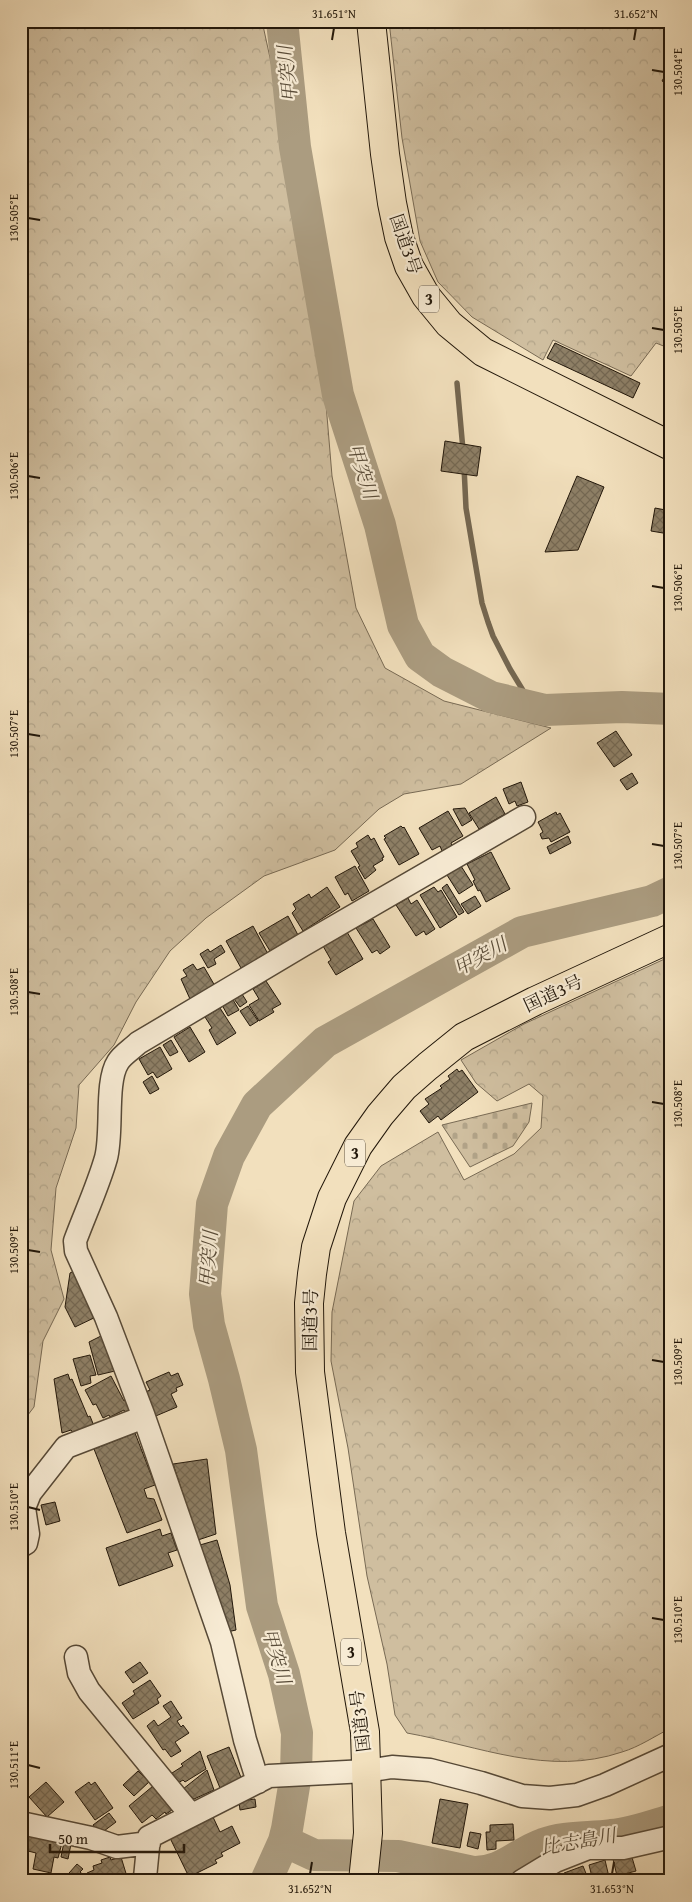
<svg xmlns="http://www.w3.org/2000/svg" width="692" height="1902" viewBox="0 0 692 1902" font-family="'Gentium Book Plus','Noto Serif JP',serif">
<style>
.forest{fill:url(#forest-crowns);stroke:#786a54}
.cemetery{fill:url(#cemetery-stones);stroke:#786a54}
.lines{fill:none;stroke-linecap:round;stroke-linejoin:round}
.stream{stroke:#746751;stroke-width:5.5}
.river{stroke:#ab9c80;stroke-width:32}
.building{fill:url(#building-cross-hatch);stroke:#22170a}
.minor-casing{stroke:#564937;stroke-width:25}
.highway-casing{stroke:#22170a;stroke-width:30}
.minor{stroke:#f7ebd4;stroke-width:22}
.highway{stroke:#f2e0bd;stroke-width:28}
.ticks{fill:none;stroke:#22170a;stroke-width:2}
.labels{text-anchor:middle;dominant-baseline:central;stroke-width:4.5;stroke-linejoin:round;paint-order:stroke}
.shield{fill:#f7ebd4;stroke:#625747;stroke-width:1}
.shield-label{font-size:16px;font-weight:bold;fill:#22170a}
.street-label{font-size:18px;fill:#22170a;stroke:#f7ebd4}
.water-label{font-size:19px;font-style:italic;fill:#594c39;stroke:#f7ebd4}
.neatline{fill:none;stroke:#22170a;stroke-width:2}
.ticks-label{font-size:12px;text-anchor:middle;fill:#22170a}
</style>
<defs>
<pattern id="forest-crowns" width="20" height="18" patternUnits="userSpaceOnUse" patternTransform="scale(1.25)"><rect width="20" height="18" fill="#cfbe9f"/><path d="M2 6a3 3 0 1 1 6 0M12 15a3 3 0 1 1 6 0" fill="none" stroke="#b1a388"/></pattern>
<pattern id="cemetery-stones" width="16" height="16" patternUnits="userSpaceOnUse" patternTransform="scale(1.25)"><rect width="16" height="16" fill="#cfbe9f"/><path d="M2 7V4a2 2 0 0 1 4 0v3zM10 15v-3a2 2 0 0 1 4 0v3z" fill="#b1a388"/></pattern>
<pattern id="building-cross-hatch" width="8" height="8" patternUnits="userSpaceOnUse" patternTransform="scale(1.25)"><rect width="8" height="8" fill="#8e8067"/><path d="M0 0l8 8M0 8l8-8" fill="none" stroke="#746853"/></pattern>
</defs>
<rect width="100%" height="100%" fill="#f2e0bd"/>
<filter id="stains"><feTurbulence type="fractalNoise" baseFrequency=".004" numOctaves="4"/><feColorMatrix values="0 0 0 0 .2 0 0 0 0 .09 0 0 0 0 .02 0 0 0 .5 -.17"/></filter>
<radialGradient id="worn" r=".72"><stop offset=".6" stop-color="#630" stop-opacity="0"/><stop offset="1" stop-color="#630" stop-opacity=".3"/></radialGradient>
<path class="forest" d="M21,21H262L314,260L332,476L356,608L385,668L444,701L551,728L461,784L404,794L379,809L335,850L264,876L206,918L170,951L136,1002L114,1045L79,1085L76,1128L56,1188L51,1250L64,1299L43,1341L34,1407L21,1424Z
M389,21H671V349L656,343L631,376L553,340L543,360L472,317L438,282L420,241L402,138Z
M671,956V1728C655,1736 639,1747 622,1752C548,1777 480,1746 407,1733L395,1715L387,1664L367,1576L348,1448L331,1361L332,1312L354,1201L381,1166L438,1132L464,1180L514,1154L541,1128L543,1096L529,1084L497,1101L476,1083L461,1060L524,1024Z"/>
<path class="cemetery" d="M532,1103L529,1122L513,1146L470,1167L442,1125Z"/>
<g class="lines">
<path class="stream" d="M457,383L463,450
M464,467L466,508L482,603L488,622L493,636L510,669L533,707"/>
<path class="river" d="M282,21L295,147L338,395L380,525L403,625L420,656L442,672L491,697L545,710L622,707L671,709
M284,1841L314,1855L398,1856L473,1872C503,1873 517,1853 543,1844C564,1836 589,1838 611,1835C632,1833 651,1826 671,1820
M266,1881L284,1841L287,1829L296,1774L297,1733L284,1674L262,1606L241,1450L224,1379L209,1325L205,1294L212,1204L229,1156L257,1105L325,1042L522,932L652,901L671,892"/>
</g>
<path class="building" d="M671,65V86L662,81Z
M555,343L640,383L633,398L547,358Z
M445,441L481,447L477,476L441,471Z
M577,476L604,487L578,550L545,552Z
M655,508L671,511L669,534L651,531Z
M616,731L632,755L614,767L597,743Z
M632,773L638,783L627,790L620,780Z
M521,782L528,802L517,806L515,801L509,804L503,789Z
M496,797L505,814L479,829L469,813Z
M465,808L472,820L462,826L453,809Z
M448,811L463,836L451,843L452,846L442,851L440,846L432,850L419,828Z
M556,812L557,815L560,813L570,832L551,842L549,838L542,839L540,834L543,832L538,822Z
M401,826L403,828L404,827L419,854L399,865L384,839L386,838L384,836Z
M368,835L371,840L374,838L384,857L382,858L383,860L373,866L376,870L365,879L358,867L360,866L351,851L358,847L356,843Z
M568,836L571,843L550,854L547,847Z
M491,852L510,889L486,902L480,890L478,891L473,881L475,880L467,864Z
M355,866L369,891L352,901L348,893L345,895L335,877Z
M461,866L473,885L459,894L447,875Z
M447,884L464,912L459,915L442,888Z
M327,887L340,907L303,931L292,913L296,909L293,904L309,894L311,898Z
M434,887L438,892L441,890L457,917L440,928L420,895Z
M475,896L481,906L468,914L461,904Z
M408,898L411,904L417,900L435,929L426,935L424,931L416,936L396,905Z
M288,916L298,935L270,951L259,933Z
M373,919L390,947L380,954L377,950L372,953L356,928Z
M253,926L268,954L241,968L226,941Z
M347,932L363,959L336,975L328,962L331,960L323,946Z
M221,945L225,952L214,959L216,964L208,968L200,954L208,949L210,952Z
M193,964L197,970L204,967L215,986L190,999L181,979L187,976L183,970Z
M266,981L281,1004L272,1009L274,1012L259,1021L249,1005L259,999L253,989Z
M242,994L247,1002L240,1007L234,999Z
M232,998L239,1010L228,1016L222,1005Z
M248,1006L258,1021L250,1026L240,1011Z
M220,1008L236,1033L217,1045L209,1030L212,1028L205,1017Z
M190,1027L205,1052L189,1062L174,1037Z
M171,1040L178,1052L170,1056L163,1045Z
M160,1047L172,1069L157,1078L153,1072L148,1075L139,1059Z
M457,1069L459,1072L462,1070L478,1092L441,1120L438,1116L429,1123L420,1111L429,1104L425,1099L442,1088L440,1086L450,1079L448,1076Z
M152,1076L159,1089L150,1094L143,1082Z
M76,1270L98,1316L75,1327L65,1307L70,1273Z
M103,1335L110,1360L112,1359L115,1371L98,1375L89,1342Z
M90,1355L96,1375L90,1376L91,1383L81,1386L73,1359Z
M169,1372L171,1376L178,1373L183,1385L176,1388L177,1391L171,1394L177,1407L151,1418L141,1394L150,1390L146,1382Z
M68,1374L70,1380L72,1379L88,1417L90,1416L94,1426L73,1433L71,1430L62,1433L54,1379Z
M111,1376L124,1401L127,1399L132,1410L126,1414L124,1410L110,1417L109,1415L103,1418L96,1404L93,1405L85,1390Z
M135,1433L155,1485L144,1489L147,1498L154,1499L162,1520L127,1533L94,1449Z
M207,1459L216,1534L198,1540L173,1464Z
M55,1502L60,1521L46,1525L41,1505Z
M160,1529L162,1536L171,1533L177,1550L168,1553L173,1566L119,1586L106,1548Z
M217,1540L230,1585L236,1630L227,1632L200,1545Z
M140,1662L148,1673L133,1683L125,1672Z
M150,1680L161,1696L157,1699L159,1703L133,1719L122,1703L135,1694L133,1691Z
M171,1701L182,1718L177,1721L181,1727L183,1725L189,1733L175,1742L181,1751L171,1757L165,1749L163,1750L147,1726L154,1720L158,1726L171,1717L163,1706Z
M229,1747L242,1780L220,1788L207,1756Z
M200,1751L206,1769L185,1782L183,1780L178,1783L172,1773L183,1766L181,1764Z
M207,1770L214,1790L194,1799L183,1789Z
M138,1771L149,1782L134,1796L123,1785Z
M46,1782L64,1802L47,1817L29,1797Z
M89,1782L91,1785L95,1782L113,1808L95,1820L75,1792Z
M153,1786L172,1810L166,1814L165,1812L156,1819L152,1815L142,1823L129,1806Z
M255,1799L256,1807L240,1810L239,1801Z
M440,1799L468,1804L460,1848L432,1843Z
M109,1813L116,1822L100,1834L93,1825Z
M213,1817L220,1832L232,1826L240,1843L221,1853L223,1856L215,1860L217,1863L189,1877L170,1838Z
M513,1824L514,1840L496,1841V1849L487,1850L486,1832H490V1825Z
M29,1831L63,1839L58,1858L54,1857L51,1873L33,1869L36,1853L24,1850Z
M470,1832L481,1834L478,1849L467,1846Z
M64,1842L71,1844L68,1859L61,1857Z
M671,1850V1871L666,1851Z
M631,1854L636,1871L617,1876L613,1859Z
M110,1857L111,1860L121,1857L128,1880L88,1881L89,1880L87,1873L94,1870L93,1866L102,1863L101,1860Z
M605,1860L609,1877L593,1881L589,1865Z
M77,1864L83,1869L80,1872L86,1877L82,1881H62Z
M583,1866L589,1881H567L564,1873Z
M559,1875L561,1881H544Z"/>
<g class="lines">
<g class="minor-casing">
<path id="minor" d="M21,1546L26,1543L28,1534L24,1508L30,1493L66,1447L144,1417
M76,1657L79,1673L89,1691L191,1815
M258,1782L245,1740L222,1642L144,1417L106,1317L76,1251L75,1241C85,1214 98,1186 106,1158C113,1132 105,1082 118,1062C122,1055 132,1049 138,1043L303,945L524,817
M21,1823L91,1838L117,1847L149,1843
M142,1881L145,1878L149,1837L269,1776L366,1771L392,1767L430,1770L481,1783L522,1796L550,1798L577,1795L605,1785L671,1755
M522,1881L555,1861L588,1848H623L671,1837"/>
</g>
<g class="highway-casing">
<path id="highway" d="M371,21L385,154L392,203L399,237L409,266L426,296L449,324L483,352L671,446
M363,1881L368,1833L365,1732L331,1533L310,1372L309,1303L312,1274L316,1247L332,1198L358,1146L380,1115L404,1087L428,1066L464,1037L535,1001L671,938"/>
</g>
<use href="#minor" class="minor"/>
<use href="#highway" class="highway"/>
</g>
<path class="ticks" d="M332,40L334,28M634,40L636,28M652,70L664,72M28,218L40,220M652,328L664,330M28,476L40,478M652,586L664,588M28,734L40,736M652,844L664,846M28,992L40,994M652,1102L664,1104M28,1250L40,1252M652,1360L664,1362M28,1507L40,1510M652,1618L664,1620M28,1765L40,1768M310,1874L312,1862M612,1874L614,1862"/>
<g class="labels">
<g class="shield">
<rect x="419" y="285.5" width="20" height="27" rx="4"/>
<rect x="345" y="1139.5" width="20" height="27" rx="4"/>
<rect x="341" y="1638.5" width="20" height="27" rx="4"/>
</g>
<g class="shield-label">
<text x="429" y="299">3</text>
<text x="355" y="1153">3</text>
<text x="351" y="1652">3</text>
</g>
<g class="street-label">
<text transform="translate(406 244) rotate(71)">国道3号</text>
<text transform="translate(553 993) rotate(-25)">国道3号</text>
<text transform="translate(310 1320) rotate(-89)">国道3号</text>
<text transform="translate(360 1721) rotate(-97)">国道3号</text>
</g>
<g class="water-label">
<text transform="translate(287 74) rotate(-96)">甲突川</text>
<text transform="translate(363 471) rotate(72)">甲突川</text>
<text transform="translate(480 956) rotate(-29)">甲突川</text>
<text transform="translate(208 1259) rotate(-86)">甲突川</text>
<text transform="translate(277 1656) rotate(73)">甲突川</text>
<text transform="translate(578 1841) rotate(-10)">比志島川</text>
</g>
</g>
<rect width="692" height="1902" fill="none" stroke="#f2e0bd" stroke-width="55"/>
<path d="M50 1844v8h134v-8" fill="none" stroke="#22170a" stroke-width="2.5"/>
<text x="58" y="1844" font-size="15" fill="#22170a" stroke="#f7ebd4" stroke-width="4" paint-order="stroke">50 m</text>
<rect x="28" y="28" width="636" height="1846" class="neatline"/>
<g class="ticks-label">
<text x="334" y="18">31.651°N</text>
<text x="636" y="18">31.652°N</text>
<text transform="translate(678 72) rotate(-90)" y="4">130.504°E</text>
<text transform="translate(14 218) rotate(-90)" y="4">130.505°E</text>
<text transform="translate(678 330) rotate(-90)" y="4">130.505°E</text>
<text transform="translate(14 476) rotate(-90)" y="4">130.506°E</text>
<text transform="translate(678 588) rotate(-90)" y="4">130.506°E</text>
<text transform="translate(14 734) rotate(-90)" y="4">130.507°E</text>
<text transform="translate(678 846) rotate(-90)" y="4">130.507°E</text>
<text transform="translate(14 992) rotate(-90)" y="4">130.508°E</text>
<text transform="translate(678 1104) rotate(-90)" y="4">130.508°E</text>
<text transform="translate(14 1250) rotate(-90)" y="4">130.509°E</text>
<text transform="translate(678 1362) rotate(-90)" y="4">130.509°E</text>
<text transform="translate(14 1507) rotate(-90)" y="4">130.510°E</text>
<text transform="translate(678 1620) rotate(-90)" y="4">130.510°E</text>
<text transform="translate(14 1765) rotate(-90)" y="4">130.511°E</text>
<text x="310" y="1893">31.652°N</text>
<text x="612" y="1893">31.653°N</text>
</g>
<rect width="100%" height="100%" filter="url(#stains)"/>
<rect width="100%" height="100%" fill="url(#worn)"/>
</svg>
